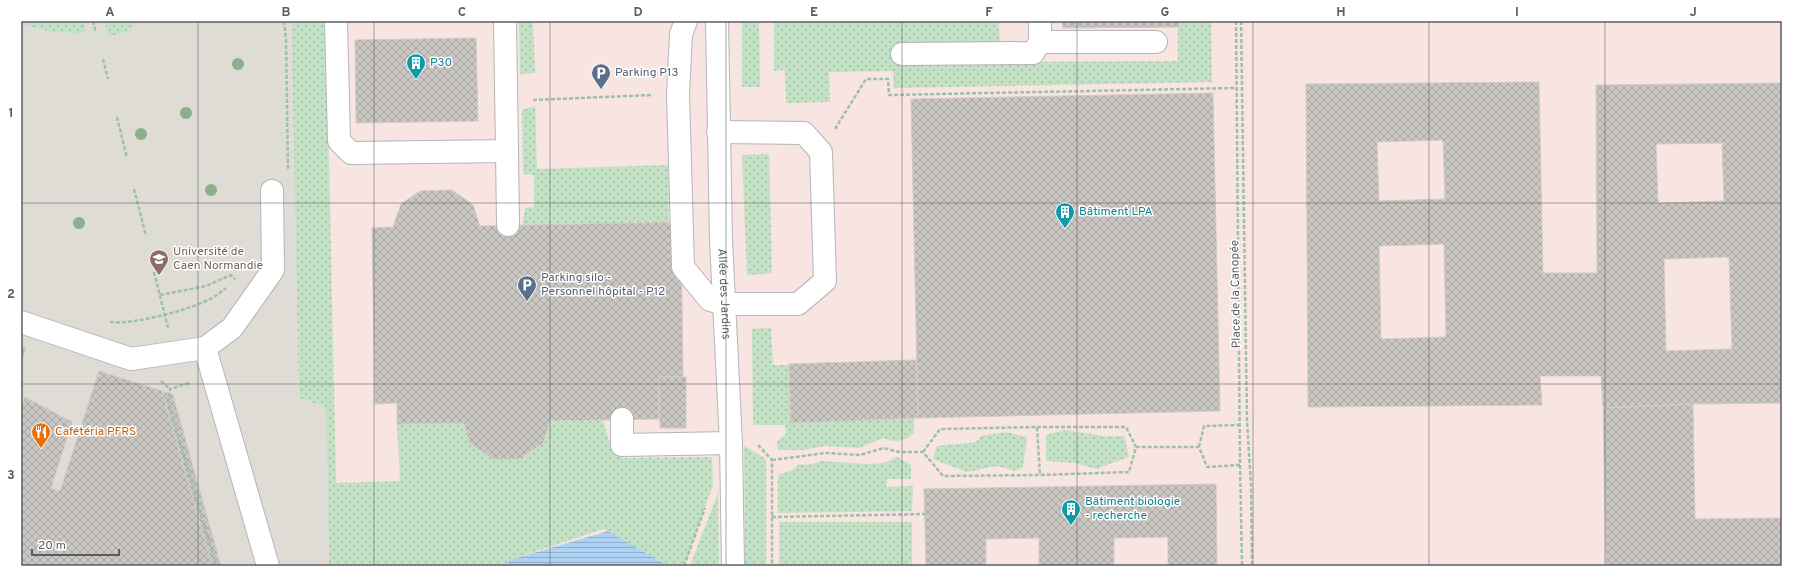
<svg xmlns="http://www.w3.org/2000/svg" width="1803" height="587" viewBox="0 0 1803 587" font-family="Overpass,sans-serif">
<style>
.education{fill:#dfdcd5}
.medical{fill:#f8e4e1}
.grass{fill:url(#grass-dots)}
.water{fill:url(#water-rules)}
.building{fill:url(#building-cross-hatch);stroke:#d0ccc3;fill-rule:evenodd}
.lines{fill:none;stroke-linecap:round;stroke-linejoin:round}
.minor-casing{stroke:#b4b5b9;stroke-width:24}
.path{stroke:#9dc1a8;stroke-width:2.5;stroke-dasharray:4 2;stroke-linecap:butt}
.minor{stroke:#fff;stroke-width:22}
.tree{fill:#8daf8b}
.grid{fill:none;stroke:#5c5e62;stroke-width:1;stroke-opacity:0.55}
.labels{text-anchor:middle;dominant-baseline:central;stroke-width:3;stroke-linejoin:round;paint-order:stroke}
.culture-label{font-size:12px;fill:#0d838f;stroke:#fff;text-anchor:start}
.service-label{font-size:12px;fill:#4e5e75;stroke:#fff;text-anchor:start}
.education-label{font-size:12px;fill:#785e54;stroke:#fff;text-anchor:start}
.street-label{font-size:12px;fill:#5c5e62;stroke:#fff}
.food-label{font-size:12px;fill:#c56008;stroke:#fff;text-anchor:start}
.neatline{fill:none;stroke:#5c5e62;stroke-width:1.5}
.grid-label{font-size:13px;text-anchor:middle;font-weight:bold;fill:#5c5e62}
</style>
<defs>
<pattern id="grass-dots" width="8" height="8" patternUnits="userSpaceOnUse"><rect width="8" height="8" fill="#c3e1c4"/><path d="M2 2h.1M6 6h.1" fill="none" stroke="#a2baa3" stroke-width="1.8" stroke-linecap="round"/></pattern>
<pattern id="water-rules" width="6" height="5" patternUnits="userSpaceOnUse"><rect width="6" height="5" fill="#acd3f4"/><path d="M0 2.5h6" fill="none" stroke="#8faec9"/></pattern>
<pattern id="building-cross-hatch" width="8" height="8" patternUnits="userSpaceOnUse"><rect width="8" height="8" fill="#cac7c2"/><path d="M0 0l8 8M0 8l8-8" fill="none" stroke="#a7a5a1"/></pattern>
</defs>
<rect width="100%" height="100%" fill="#ecebe4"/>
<path class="education" d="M21,21H291L299,397L326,407L329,566H21Z"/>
<path class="medical" d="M291,21H1782V566H329L326,407L299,398Z"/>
<path class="grass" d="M21,21H83L86,33C63,33 43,32 21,23Z
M105,21H139L125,32L108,37Z
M291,21H326L336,483L400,481L397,424L464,423L470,443L495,459H519L543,443L550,422L603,420L611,447L623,458L712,457L713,485L684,566H667L604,529L510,560L506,566H329L326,407L299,398Z
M519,21H533L535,73L520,74Z
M742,21H759L760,87H742Z
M774,21H999L1000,62L1178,61V21H1211L1212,82L894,88L893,71L829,72L830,102L786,103L785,70L774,71Z
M535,106L537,169L668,165L669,222L522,225L525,208L534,207V175L523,174L522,110Z
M769,154L772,273L747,275L742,155Z
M771,328L773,365H793V422L914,418V433C905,442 895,443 883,438L859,448L825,446L802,450H778L777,442L786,434L785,425H753L752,329Z
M1065,430L1103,436H1124L1129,457L1096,469L1075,463L1046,461V435Z
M1006,432L1027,437L1023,467L1016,471L996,466L967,472L933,459L937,446L976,442L981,436Z
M744,446L766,459V566H745Z
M897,457L911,465V479H887L886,487L913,486L912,511L778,513V475L793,470L798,464L808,465L822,461L867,464L884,463Z
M718,493L719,566H690Z
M779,522H912V566H779Z"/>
<path class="water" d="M608,531L668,566H506L510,560Z"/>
<path class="building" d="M1062,21H1178V27L1063,28Z
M476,38L478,121L356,123L355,40Z
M1539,82L1543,273H1597L1596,85L1782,83V403L1693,404L1603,408L1601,376H1540L1542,405L1308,407L1306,84ZM1443,140L1445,199L1379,201L1377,142ZM1722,143L1724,201L1658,203L1656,144ZM1444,244L1446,337L1381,339L1379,246ZM1729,257L1732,349L1666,351L1664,259Z
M1213,93L1220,411L918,418L911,99Z
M452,190L473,205L480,226L681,222L683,377H659V419L550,421L543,443L519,459H494L470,443L464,423L397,424V403L375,404L372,228L393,227L401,204L420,191Z
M21,346L26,348L21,363Z
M916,360L918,418L791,423L789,364Z
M99,371L162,391L212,566H21V408L25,397L72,422L51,488L60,491Z
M659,377H686V428H660Z
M162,391L173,395L221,566H212Z
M1693,404L1695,519L1782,518V566H1606L1603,408Z
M1216,484L1217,566H1168V537L1114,538V566H1039V538L986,539V566H926L924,489Z"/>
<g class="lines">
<g class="minor-casing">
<g id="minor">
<path d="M336,21L339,141L351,153L507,151L505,21"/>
<path d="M686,21L681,34L678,94L683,267L710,300L724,304H798L825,281L821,152L804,133L718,132"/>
<path id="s1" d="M717,21L721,241L731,443L733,566"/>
<path d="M1040,21V42H1156"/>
<path d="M902,54L1033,53L1040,42"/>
<path d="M507,151L508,225"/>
<path d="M21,322L131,359L205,348L232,328L273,270L272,191"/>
<path d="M205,348L268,566"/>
<path d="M622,419V445L731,443"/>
</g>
</g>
<path class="path" d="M93,21L96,33
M284,21L286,40L288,170
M1236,21L1240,465L1242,566
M1241,21L1247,421L1251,485L1252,566
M103,59L108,79
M533,100L652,95
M117,117L127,158
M835,129L866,79H888L889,95L1236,88
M134,189L146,236
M154,272L168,328
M160,295L206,286L231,275L235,279
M110,322C133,325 189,310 210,299C216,296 221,292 226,288
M161,381L170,389
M189,383L170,389L168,401L216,566
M1037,427H1126L1136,447
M758,445L772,460V566
M1199,447L1204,426L1240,425
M923,452L940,429L1037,427L1040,475
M772,460L826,453L860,455L884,448L899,452H923L943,476L1040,475L1129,472L1136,447H1199L1207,467L1240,465
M772,517L925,514
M684,566L705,508"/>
<use href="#minor" class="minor"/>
</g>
<g class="tree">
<circle cx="238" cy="64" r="6"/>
<circle cx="186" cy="113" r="6"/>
<circle cx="141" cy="134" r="6"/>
<circle cx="211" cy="190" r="6"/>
<circle cx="79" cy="223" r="6"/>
</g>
<path class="grid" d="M198,21V566M374,21V566M550,21V566M726,21V566M902,21V566M1077,21V566M1253,21V566M1429,21V566M1605,21V566M21,203H1782M21,384H1782"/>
<defs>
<g id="building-pin" transform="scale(1)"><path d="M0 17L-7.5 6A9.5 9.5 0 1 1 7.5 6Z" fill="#0f9aa8" stroke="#fff"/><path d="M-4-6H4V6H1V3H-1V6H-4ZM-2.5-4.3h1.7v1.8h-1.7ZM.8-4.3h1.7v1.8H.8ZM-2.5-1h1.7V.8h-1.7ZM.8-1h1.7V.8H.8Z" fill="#fff"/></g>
<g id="parking-pin" transform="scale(1)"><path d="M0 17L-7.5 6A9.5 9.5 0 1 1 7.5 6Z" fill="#5c6f8a" stroke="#fff"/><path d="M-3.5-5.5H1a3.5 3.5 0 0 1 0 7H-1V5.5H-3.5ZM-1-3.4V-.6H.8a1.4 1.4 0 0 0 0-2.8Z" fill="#fff"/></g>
<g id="university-pin" transform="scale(1)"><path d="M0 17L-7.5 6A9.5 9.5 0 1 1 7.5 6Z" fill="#8d6e63" stroke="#fff"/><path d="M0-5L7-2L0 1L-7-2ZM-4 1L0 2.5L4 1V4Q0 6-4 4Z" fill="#fff"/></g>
<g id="restaurant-pin" transform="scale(1)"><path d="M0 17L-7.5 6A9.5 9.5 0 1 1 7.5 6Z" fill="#e8710a" stroke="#fff"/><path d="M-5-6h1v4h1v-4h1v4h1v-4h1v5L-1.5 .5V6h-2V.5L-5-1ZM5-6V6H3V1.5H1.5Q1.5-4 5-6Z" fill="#fff"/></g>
</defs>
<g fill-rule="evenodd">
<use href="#building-pin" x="416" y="63"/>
<use href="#parking-pin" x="601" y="73"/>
<use href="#building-pin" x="1065" y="212"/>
<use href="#university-pin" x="159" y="259"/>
<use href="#parking-pin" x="527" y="285"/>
<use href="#restaurant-pin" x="41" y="432"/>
<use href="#building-pin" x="1071" y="509"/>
</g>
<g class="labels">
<g class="culture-label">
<text x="430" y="63">P30</text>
<text x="1079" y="212">Bâtiment LPA</text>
<text x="1085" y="502">Bâtiment biologie<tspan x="1085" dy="14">- recherche</tspan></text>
</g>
<g class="service-label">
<text x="615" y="73">Parking P13</text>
<text x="541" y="278">Parking silo -<tspan x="541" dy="14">Personnel hôpital - P12</tspan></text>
</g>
<g class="education-label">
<text x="173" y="252">Université de<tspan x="173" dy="14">Caen Normandie</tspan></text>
</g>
<g class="street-label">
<text stroke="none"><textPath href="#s1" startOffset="273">Allée des Jardins</textPath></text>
<text transform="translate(1236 294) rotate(-91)">Place de la Canopée</text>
</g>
<g class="food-label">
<text x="55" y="432">Cafétéria PFRS</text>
</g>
</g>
<rect width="1803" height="587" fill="none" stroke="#ffffff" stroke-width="44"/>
<path d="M32 549v6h87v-6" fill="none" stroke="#5c5e62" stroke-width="2"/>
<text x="38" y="549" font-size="12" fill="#5c5e62" stroke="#ffffff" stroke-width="3" paint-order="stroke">20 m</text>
<rect x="22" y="22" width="1759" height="543" class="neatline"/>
<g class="grid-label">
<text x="110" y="16">A</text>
<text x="286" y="16">B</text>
<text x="462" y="16">C</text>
<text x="638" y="16">D</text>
<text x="814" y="16">E</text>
<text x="989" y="16">F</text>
<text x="1165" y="16">G</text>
<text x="1341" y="16">H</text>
<text x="1517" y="16">I</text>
<text x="1693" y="16">J</text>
<text x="11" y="117">1</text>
<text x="11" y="298">2</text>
<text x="11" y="479">3</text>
</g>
</svg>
